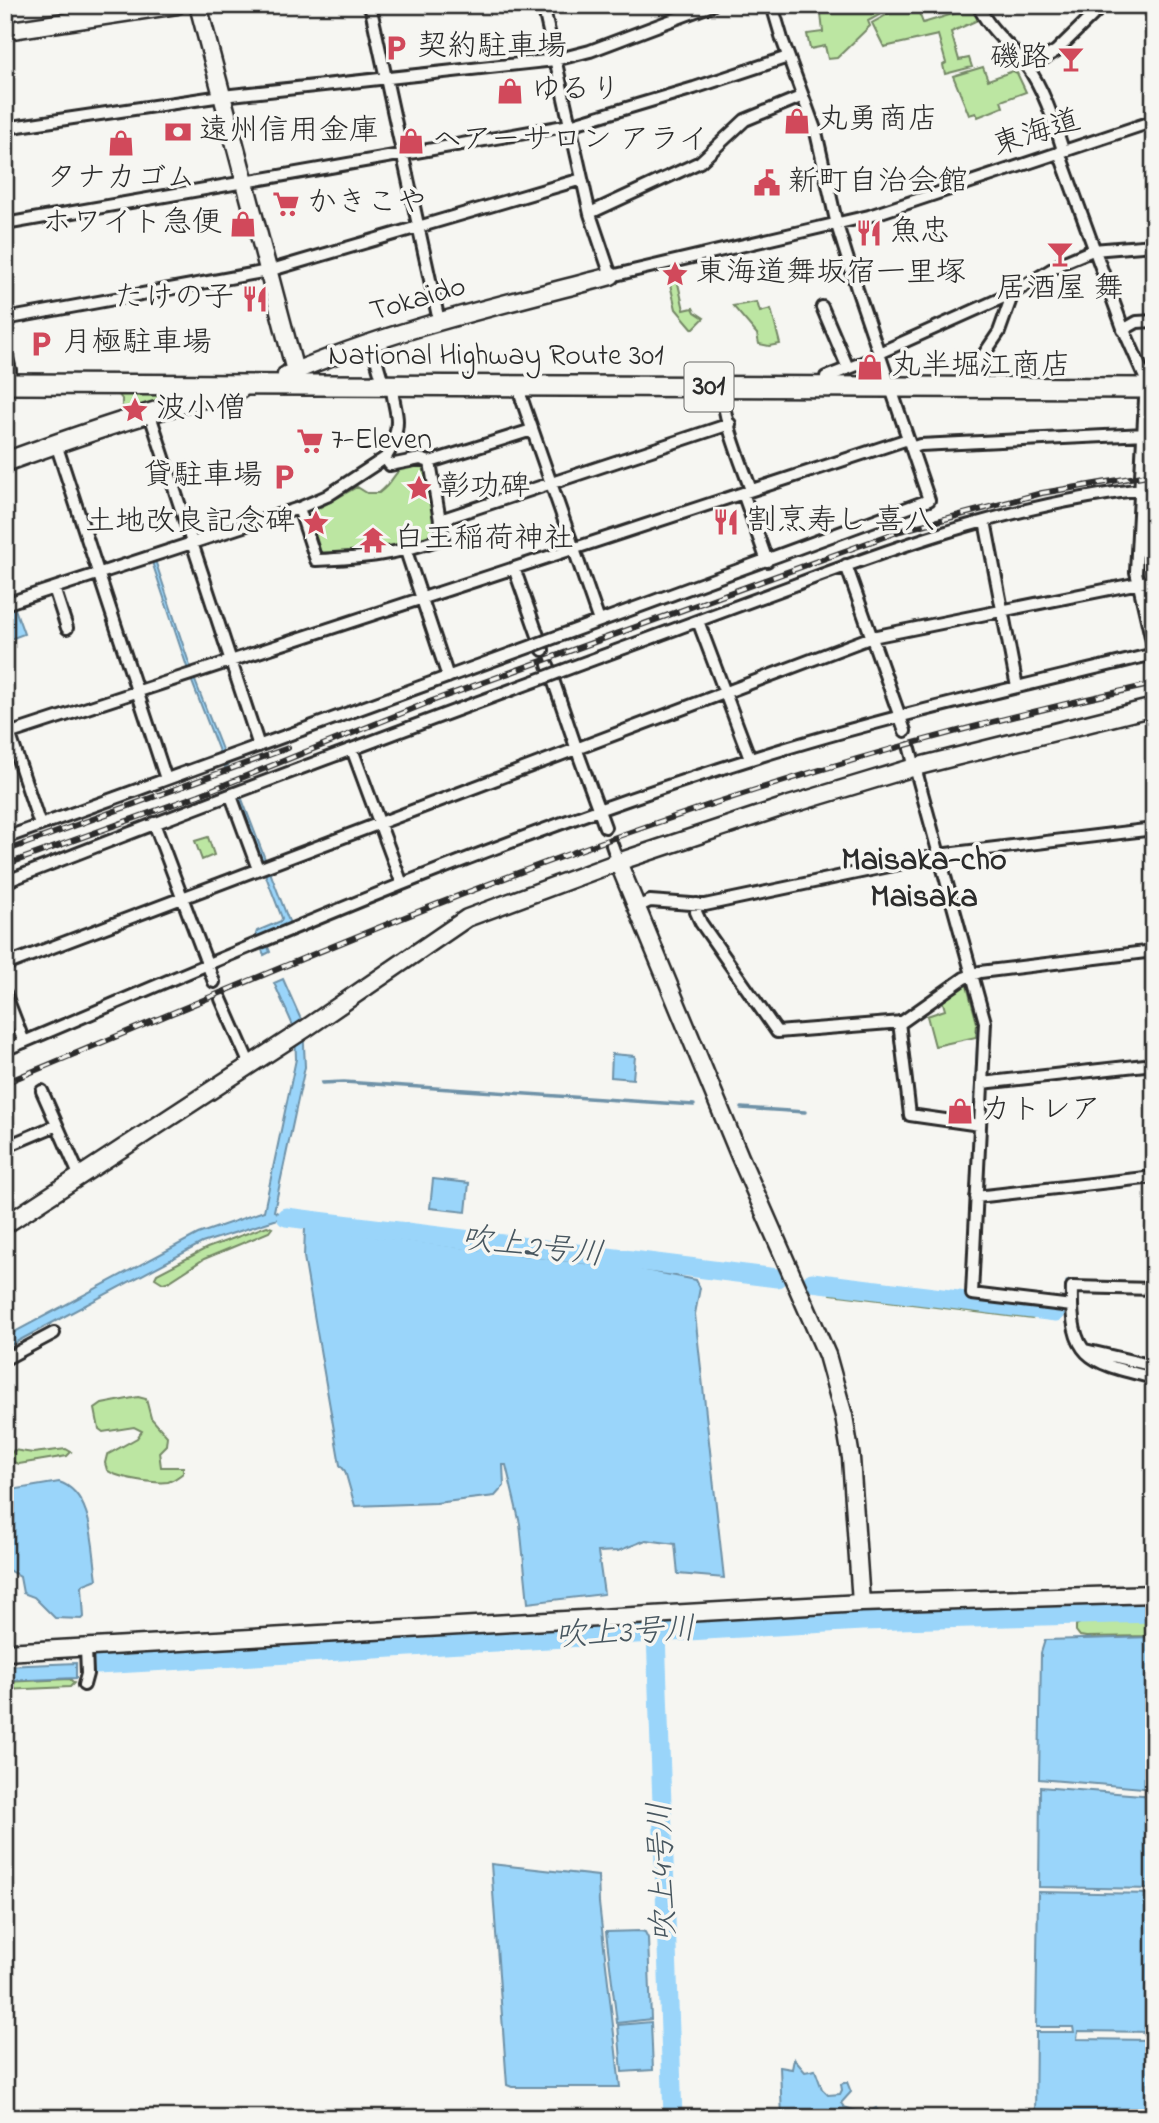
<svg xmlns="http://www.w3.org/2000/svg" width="1159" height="2123" viewBox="0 0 1159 2123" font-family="'Indie Flower','Klee One',sans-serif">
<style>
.green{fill:#bce6a2;stroke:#748866;stroke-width:2}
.water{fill:#9ad5fa;stroke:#6e91a7;stroke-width:2}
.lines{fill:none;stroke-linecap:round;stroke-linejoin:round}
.stream{stroke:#6e91a7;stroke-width:3.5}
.river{stroke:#9ad5fa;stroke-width:19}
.street-casing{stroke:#2b2b2b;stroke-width:16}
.secondary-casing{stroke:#2b2b2b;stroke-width:21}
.primary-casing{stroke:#2b2b2b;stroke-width:23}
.highway-casing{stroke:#2b2b2b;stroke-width:24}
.street{stroke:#f6f6f2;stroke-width:10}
.secondary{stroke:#f6f6f2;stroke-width:16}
.primary{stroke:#f6f6f2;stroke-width:18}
.highway{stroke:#f6f6f2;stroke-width:19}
.rail-casing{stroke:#2b2b2b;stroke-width:6}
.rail{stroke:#f6f6f2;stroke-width:3.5;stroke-dasharray:10;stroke-linecap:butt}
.street-bridge-casing{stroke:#2b2b2b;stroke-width:16;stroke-linecap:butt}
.street-bridge{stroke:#f6f6f2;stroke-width:10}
.labels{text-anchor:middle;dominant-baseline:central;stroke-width:7;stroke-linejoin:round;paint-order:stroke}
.shield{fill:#f6f6f2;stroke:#686867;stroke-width:2}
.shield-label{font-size:28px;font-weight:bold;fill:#2b2b2b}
.poi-label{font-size:30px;fill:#2b2b2b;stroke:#f6f6f2;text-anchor:start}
.street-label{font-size:30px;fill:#2b2b2b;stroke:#f6f6f2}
.neighbourhood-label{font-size:32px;font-weight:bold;fill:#2b2b2b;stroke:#f6f6f2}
.water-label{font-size:32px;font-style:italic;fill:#47565f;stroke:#f6f6f2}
</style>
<rect width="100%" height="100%" fill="#f6f6f2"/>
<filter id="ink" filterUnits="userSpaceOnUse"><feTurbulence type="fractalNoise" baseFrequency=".0143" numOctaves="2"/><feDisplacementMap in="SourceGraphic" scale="14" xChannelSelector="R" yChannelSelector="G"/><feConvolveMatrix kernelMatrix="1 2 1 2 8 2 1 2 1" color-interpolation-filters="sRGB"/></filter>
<g filter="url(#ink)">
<path class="green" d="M820,5H889L890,9L868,21L870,26L837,58L828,59L825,46L810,49L807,34L823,32Z
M899,5H916L923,23L973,8L980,19L951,32L959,60L969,58L972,67L945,74L943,65L946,63L938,35L884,47L872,23L899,8Z
M983,67L988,80L1013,71L1017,73L1026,92L1001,101L1003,107L978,117L976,113L969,115L953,76Z
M675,270L684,310L693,308L695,312L704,318L693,329L676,309L667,272Z
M757,302L760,312L771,309L780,344L769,346L759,344L757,334L733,306Z
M185,392V398L126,416V407H122V399L118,394Z
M424,464L427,468L437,532L435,536L406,548L319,556L309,527L312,512L357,487L367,493H379C402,475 388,467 424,464Z
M208,837L214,855L202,860L195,841Z
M966,982L977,1023L976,1037L935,1046L927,1016L945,1010L942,999Z
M267,1226L272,1228L269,1232L204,1259L170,1281L163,1283L155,1278L157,1274L207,1248Z
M832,1287L1033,1312L1036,1316L1032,1319L831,1294L828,1290Z
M138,1397L146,1399L151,1418L167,1436L166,1445L159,1452L161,1467H183V1473C178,1477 174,1480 168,1482C156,1484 116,1478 107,1470L105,1463L107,1455L137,1438L142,1431L134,1427L103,1432L99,1429L95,1409L102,1404Z
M66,1449L71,1452L67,1456L19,1464L10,1461L9,1456L14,1450L33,1453Z
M1154,1618V1636L1086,1637L1080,1636L1076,1631V1625L1086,1620Z
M70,1679L74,1683L70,1687L5,1690V1682Z"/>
<path class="water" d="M155,560L191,669L188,670L152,562Z
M14,606L24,634L5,641V609Z
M194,678L228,765L225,767L191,679Z
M237,786L290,924L289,927L264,937L270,952L264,955L256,934L257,931L281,921L282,918L232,788Z
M283,979L303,1024L305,1067L274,1211L278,1213V1219L202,1243L5,1348V1337L198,1234L264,1211L296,1059L295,1030L274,983Z
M612,1054L635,1056L633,1079L611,1077Z
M433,1179L469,1183L466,1212L430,1208Z
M305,1227L600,1265H620L696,1280L700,1288L695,1314L724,1578L678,1574L675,1544L646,1540L618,1551L598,1552L604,1594L528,1603L520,1524L506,1465H503L504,1486L495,1496L436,1503L355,1506L345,1471L340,1465L304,1257Z
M59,1482C94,1493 92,1549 97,1579L84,1584L82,1587L84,1617L82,1619L55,1618L34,1597L23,1593L20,1577L5,1568V1491Z
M1154,1637V1789L1039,1779L1041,1653L1045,1640Z
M76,1663V1678L5,1681V1666Z
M1040,1787L1154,1796V1889L1039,1887Z
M491,1864L598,1876L599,1903L620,2087H512L507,2085Z
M1038,1892L1154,1894V2032L1078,2031L1077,2039L1154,2040V2118H1035L1036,2032H1074L1073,2027H1036Z
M641,1931L645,1932L648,1938L651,2019L617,2023L606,1932Z
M651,2022L653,2070L622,2072L618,2025Z
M794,2059L805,2072L815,2070L822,2089L828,2095L840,2094L842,2090L841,2084L847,2082L851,2092L841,2103L844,2107L865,2114L876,2108L883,2118H782L780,2067L792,2069Z"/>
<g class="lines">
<path class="stream" d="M969,984L979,1022L974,1118
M322,1083L344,1082L694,1105
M741,1108L805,1112
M1067,1297V1282H1075
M1056,1312L1057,1311"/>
<path class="river" d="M286,1217L777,1278
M812,1282L1056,1312
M656,1633L673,2118
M97,1665L862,1621L1154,1613"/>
<g class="street-casing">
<path id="street" d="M370,5L439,321
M543,5L590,214L611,276L869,216L1154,121
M978,5C988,29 1010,45 1026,65C1044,89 1054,122 1063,150
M1028,68L1056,51L1096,12L1099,5
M5,128L222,96L555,60L590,51L712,5
M1059,152L1123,328L1146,380L1136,572L1154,650
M590,213L700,162L745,120L803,96
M5,224L570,125L694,88L788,57
M822,307L848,368
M5,319L268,271L582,179
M1123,330L1137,322L1154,321
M371,342L381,376
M5,350L10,370V384
M879,353L1013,293L1062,263L1093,250L1154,245
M521,386V397L599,621
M722,387C722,417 741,462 751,490
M826,388V377L880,356
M968,388V378L999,332L1013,293
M150,415L259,746
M56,444L166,779
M911,448L920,445L1145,434
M385,458L390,465L420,459L430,462L532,430
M743,493L767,561
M299,508L316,560C365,558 395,555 443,538L430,462
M440,520L730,424
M985,521L1017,687
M406,551L448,677
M846,565L905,731
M514,568L543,650
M54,588L67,628
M5,604L299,508L327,496L385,458C392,450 397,432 397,421C397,410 392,398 392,387
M698,621L750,759
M548,640L929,500L857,289L837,225L816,132L782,39L772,5
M548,665L579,756L605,827
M559,672C636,644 712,615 789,587C905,543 1029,500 1154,488
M5,720L40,825
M5,735L908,439
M352,749L402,884
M910,749L985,1022L972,1294L1072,1306
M231,796L258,869
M154,823L214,982
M5,838L535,645
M612,845L618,862
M5,882C184,811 365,744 546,677
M697,904L696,912L701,923L777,1032L902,1022L964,978L980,972L1154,951
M637,907L650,901L705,905L946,854L1154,829
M5,965L872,637L1154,580
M5,993L24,1042
M221,999L250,1065
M899,1022L910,1115L980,1125
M5,1050C251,946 496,838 751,759C884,717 1019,687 1154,654
M982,1083L1154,1064
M42,1091L80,1177
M5,1147L57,1125
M976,1197L1154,1177
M1154,1289L1072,1287C1070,1360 1089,1362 1154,1378
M1085,1350L1154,1366
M5,1359L54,1333
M84,1685L87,1674L86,1648"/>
</g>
<g class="secondary-casing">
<path id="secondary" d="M198,5L295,371V385
M5,31L177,5
M286,375C390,330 501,305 611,276
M618,862L740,1157L827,1355L844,1416L851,1458L861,1603
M5,1225L305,1029L467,918L618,862L786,806L915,767L1154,707
M5,1652L861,1603L1154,1594"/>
</g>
<g class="primary-casing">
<path id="primary" d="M5,462C82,434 161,407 240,389"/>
</g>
<g class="highway-casing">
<path id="highway" d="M5,384L1154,388"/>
</g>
<use href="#street" class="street"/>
<use href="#secondary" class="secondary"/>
<use href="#primary" class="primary"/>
<use href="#highway" class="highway"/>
<g class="rail-casing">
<path id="rail" d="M5,851L288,748
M5,865L199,795L432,701L900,531L1042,493L1154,474
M5,1083C222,993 437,898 659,822C821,766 986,720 1154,684"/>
</g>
<use href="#rail" class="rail"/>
<g class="street-bridge-casing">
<path id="street-bridge" d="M535,645L548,640
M546,677L559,672"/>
</g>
<use href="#street-bridge" class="street-bridge"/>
</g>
</g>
<defs>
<g id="parking-bare" transform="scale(2.1)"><path d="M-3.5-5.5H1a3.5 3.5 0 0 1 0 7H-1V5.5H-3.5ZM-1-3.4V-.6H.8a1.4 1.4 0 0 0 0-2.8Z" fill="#d1495b" stroke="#f6f6f2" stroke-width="2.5" paint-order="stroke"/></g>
<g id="bar-bare" transform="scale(2.1)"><path d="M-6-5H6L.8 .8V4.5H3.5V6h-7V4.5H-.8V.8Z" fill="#d1495b" stroke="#f6f6f2" stroke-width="2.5" paint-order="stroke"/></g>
<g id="shop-bare" transform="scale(2.1)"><path d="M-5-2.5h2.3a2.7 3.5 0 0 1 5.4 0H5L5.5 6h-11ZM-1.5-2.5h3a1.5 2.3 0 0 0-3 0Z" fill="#d1495b" stroke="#f6f6f2" stroke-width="2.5" paint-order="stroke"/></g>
<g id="bank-bare" transform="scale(2.1)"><path d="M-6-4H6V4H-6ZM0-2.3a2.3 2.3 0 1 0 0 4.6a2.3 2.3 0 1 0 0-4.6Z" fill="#d1495b" stroke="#f6f6f2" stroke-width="2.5" paint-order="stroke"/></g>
<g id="civic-bare" transform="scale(2.1)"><path d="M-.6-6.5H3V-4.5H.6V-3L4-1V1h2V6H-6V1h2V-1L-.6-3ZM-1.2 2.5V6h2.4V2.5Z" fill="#d1495b" stroke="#f6f6f2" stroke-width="2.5" paint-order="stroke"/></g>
<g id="supermarket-bare" transform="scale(2.1)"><path d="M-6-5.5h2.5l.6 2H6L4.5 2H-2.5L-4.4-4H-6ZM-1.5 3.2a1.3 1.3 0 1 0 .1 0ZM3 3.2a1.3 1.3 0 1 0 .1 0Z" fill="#d1495b" stroke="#f6f6f2" stroke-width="2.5" paint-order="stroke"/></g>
<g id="restaurant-bare" transform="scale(2.1)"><path d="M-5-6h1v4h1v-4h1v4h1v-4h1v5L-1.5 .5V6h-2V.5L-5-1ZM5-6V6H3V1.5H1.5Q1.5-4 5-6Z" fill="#d1495b" stroke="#f6f6f2" stroke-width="2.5" paint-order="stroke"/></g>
<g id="sight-bare" transform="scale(2.1)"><path d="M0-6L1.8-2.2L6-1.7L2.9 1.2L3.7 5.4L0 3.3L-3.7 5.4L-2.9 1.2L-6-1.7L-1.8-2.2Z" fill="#d1495b" stroke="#f6f6f2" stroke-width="2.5" paint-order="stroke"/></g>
<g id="temple-bare" transform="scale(2.1)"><path d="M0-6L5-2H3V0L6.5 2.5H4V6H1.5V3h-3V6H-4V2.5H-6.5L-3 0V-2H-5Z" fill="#d1495b" stroke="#f6f6f2" stroke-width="2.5" paint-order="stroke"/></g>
</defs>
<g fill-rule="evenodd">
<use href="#parking-bare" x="396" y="48"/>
<use href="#bar-bare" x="1071" y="59"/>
<use href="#shop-bare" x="510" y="91"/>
<use href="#shop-bare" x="797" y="121"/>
<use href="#bank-bare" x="178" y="132"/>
<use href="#shop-bare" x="411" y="141"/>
<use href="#shop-bare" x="121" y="143"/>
<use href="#civic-bare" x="767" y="183"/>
<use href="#supermarket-bare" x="286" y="204"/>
<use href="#shop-bare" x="243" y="224"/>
<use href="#restaurant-bare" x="869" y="233"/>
<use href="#bar-bare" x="1060" y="254"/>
<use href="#sight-bare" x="675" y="274"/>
<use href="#restaurant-bare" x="255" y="299"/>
<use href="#parking-bare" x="41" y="344"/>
<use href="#shop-bare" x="870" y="367"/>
<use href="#sight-bare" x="135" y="410"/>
<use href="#supermarket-bare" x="310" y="441"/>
<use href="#parking-bare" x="284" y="477"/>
<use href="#sight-bare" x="419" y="488"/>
<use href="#restaurant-bare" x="726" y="522"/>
<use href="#sight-bare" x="316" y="523"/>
<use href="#temple-bare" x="373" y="540"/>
<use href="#shop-bare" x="960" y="1111"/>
</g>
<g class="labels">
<rect class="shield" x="684.5" y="362.5" width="49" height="49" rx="5"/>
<g class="shield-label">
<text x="709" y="387">301</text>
</g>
<g class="poi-label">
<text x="417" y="48">契約駐車場</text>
<text x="1050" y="59" text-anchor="end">磯路</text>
<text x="531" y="91">ゆるり</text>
<text x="818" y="121">丸勇商店</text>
<text x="199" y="132">遠州信用金庫</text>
<text x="432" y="141">ヘアーサロン アライ</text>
<text x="121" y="179" text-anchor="middle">タナカゴム</text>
<text x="788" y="183">新町自治会館</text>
<text x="307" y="204">かきこや</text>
<text x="222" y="224" text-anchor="end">ホワイト急便</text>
<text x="890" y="233">魚忠</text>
<text x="696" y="274">東海道舞坂宿一里塚</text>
<text x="1060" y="290" text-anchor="middle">居酒屋 舞</text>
<text x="234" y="299" text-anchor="end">たけの子</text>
<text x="62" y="344">月極駐車場</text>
<text x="891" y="367">丸半堀江商店</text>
<text x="156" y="410">波小僧</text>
<text x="331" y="441">7-Eleven</text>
<text x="263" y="477" text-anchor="end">貸駐車場</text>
<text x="440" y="488">彰功碑</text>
<text x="747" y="522">割烹寿し 喜八</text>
<text x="295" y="523" text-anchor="end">土地改良記念碑</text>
<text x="394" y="540">白王稲荷神社</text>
<text x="981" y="1111">カトレア</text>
</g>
<g class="street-label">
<text transform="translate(1037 134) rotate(-18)">東海道</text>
<text transform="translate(418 300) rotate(-16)">Tokaido</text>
<text x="496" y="357">National Highway Route 301</text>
</g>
<g class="neighbourhood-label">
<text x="924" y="861">Maisaka-cho<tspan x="924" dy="37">Maisaka</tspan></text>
</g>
<g class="water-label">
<text transform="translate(532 1248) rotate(7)">吹上2号川</text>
<text transform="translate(625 1634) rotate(-3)">吹上3号川</text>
<text transform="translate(664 1872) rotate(-92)">吹上4号川</text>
</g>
</g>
<rect width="1159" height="2123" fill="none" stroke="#f6f6f2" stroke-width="28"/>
<rect x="14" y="14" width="1131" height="2095" fill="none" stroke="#2b2b2b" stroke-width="2.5" filter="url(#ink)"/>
</svg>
